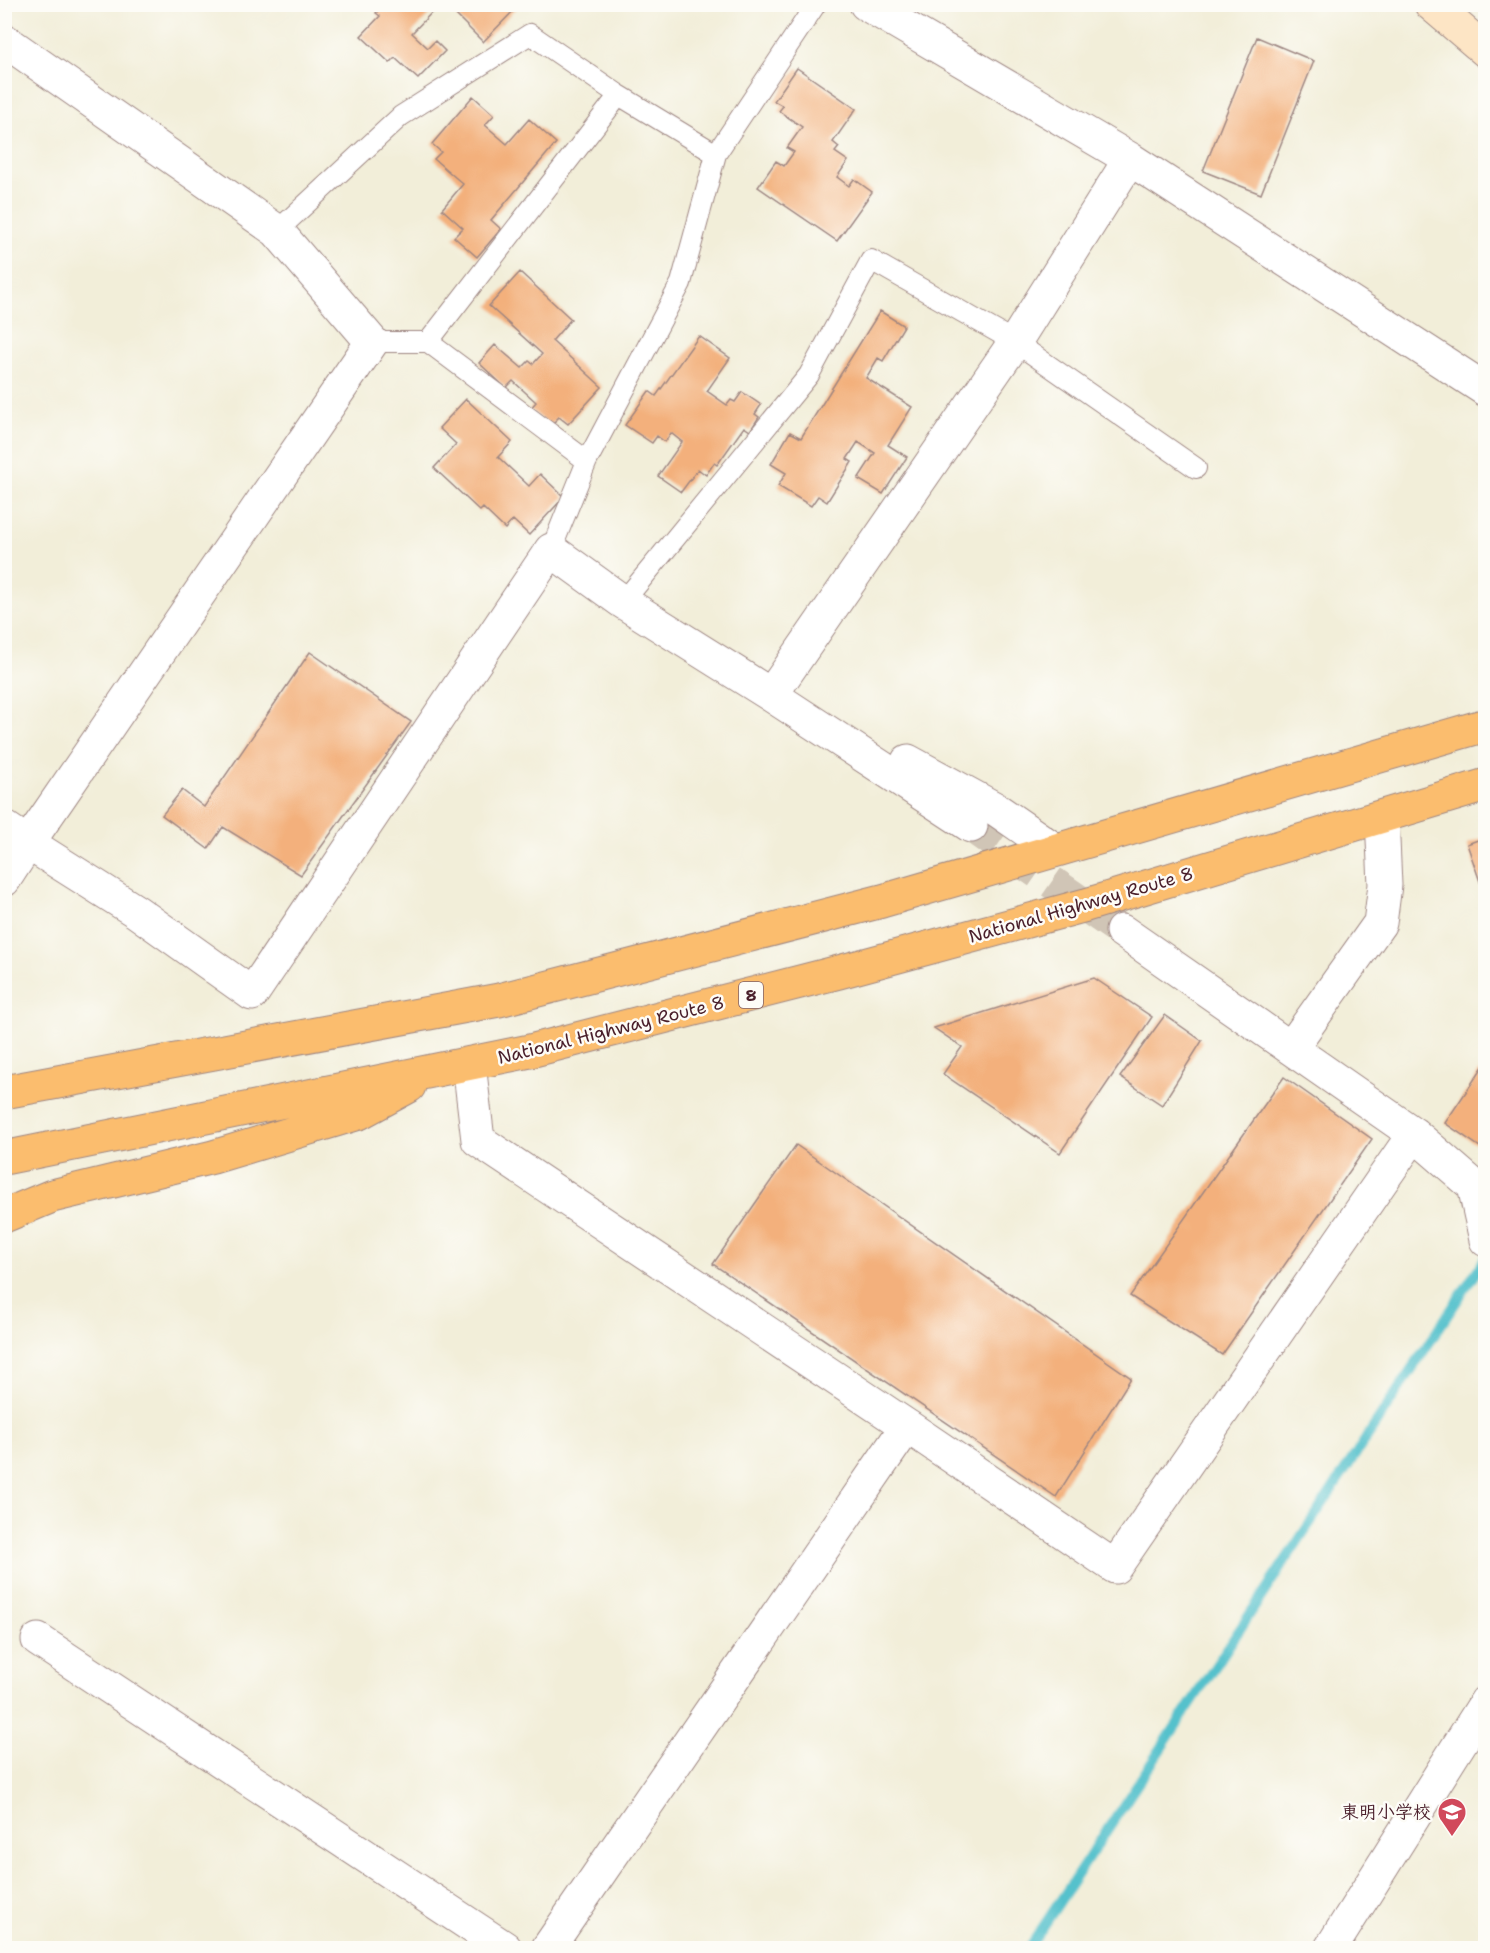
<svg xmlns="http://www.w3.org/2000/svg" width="1490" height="1953" viewBox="0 0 1490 1953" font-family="'Shantell Sans','Klee One',sans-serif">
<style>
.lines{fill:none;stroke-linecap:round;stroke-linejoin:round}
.stream{stroke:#54c1cc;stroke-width:10}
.building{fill:#f3b07c}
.street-tunnel{stroke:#d0c5b6;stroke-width:33;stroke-dasharray:33 16;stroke-linecap:butt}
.lane-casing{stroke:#9e8682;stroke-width:22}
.street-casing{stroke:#9e8682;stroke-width:35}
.secondary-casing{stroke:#9e8682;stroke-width:35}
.highway-casing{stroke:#9e8682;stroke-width:35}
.lane{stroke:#fff;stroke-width:20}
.street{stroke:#fff;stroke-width:33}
.secondary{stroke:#fde5c5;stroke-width:33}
.highway{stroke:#fbbd6e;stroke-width:33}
.labels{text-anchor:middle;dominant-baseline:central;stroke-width:5;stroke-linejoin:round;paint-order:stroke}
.shield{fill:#fdfcf7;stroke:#806168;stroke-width:1.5}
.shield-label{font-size:16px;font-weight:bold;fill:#4a1f2b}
.street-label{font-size:18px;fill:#4a1f2b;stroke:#fdfcf7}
.poi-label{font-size:18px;font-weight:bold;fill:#4a1f2b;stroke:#fdfcf7;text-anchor:end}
</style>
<rect width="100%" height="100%" fill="#fdfcf7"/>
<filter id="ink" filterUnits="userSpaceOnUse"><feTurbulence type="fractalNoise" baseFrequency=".0167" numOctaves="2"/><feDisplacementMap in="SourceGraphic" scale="12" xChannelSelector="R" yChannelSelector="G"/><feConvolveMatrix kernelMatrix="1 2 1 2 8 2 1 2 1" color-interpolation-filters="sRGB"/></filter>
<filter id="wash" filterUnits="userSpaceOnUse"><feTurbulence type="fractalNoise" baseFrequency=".008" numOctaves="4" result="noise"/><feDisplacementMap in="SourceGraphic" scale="24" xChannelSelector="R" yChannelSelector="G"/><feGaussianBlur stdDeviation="1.35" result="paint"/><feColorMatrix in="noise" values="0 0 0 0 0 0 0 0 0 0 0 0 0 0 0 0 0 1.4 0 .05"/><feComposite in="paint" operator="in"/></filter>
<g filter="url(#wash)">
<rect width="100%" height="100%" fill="#f2eed9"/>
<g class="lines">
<path class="stream" d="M1029,1948L1486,1257"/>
</g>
<g id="blocks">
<path class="building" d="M384,4H440L412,33L428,48L435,41L445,51L418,79L395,58L390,63L361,36L380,16L376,13Z
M445,4H520L483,42Z
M1257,37L1314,61L1261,194L1203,171Z
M797,68L856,109L833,142L839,147L835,152L848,161L837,177L849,186L854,179L872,192L837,241L758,187L776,161L784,166L794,152L787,148L802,127L779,111L783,106L774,101Z
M473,96L494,115L485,125L507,144L529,119L556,143L491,220L501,229L477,257L454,237L463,228L442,209L463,184L434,159L441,152L432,144Z
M520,272L571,319L552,341L602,387L568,424L559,417L550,426L530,409L536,402L513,381L506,388L479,363L495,345L522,368L529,361L533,364L542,354L489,306Z
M880,311L904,326L883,361L878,358L866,378L912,407L888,445L907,457L883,494L858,479L875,453L858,442L847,459L852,462L827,502L818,496L811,506L778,486L786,473L771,464L790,432L801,438Z
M699,336L730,358L707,391L727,405L731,400L735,402L742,392L761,405L755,414L759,417L750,431L744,427L717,465L714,463L706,475L698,469L681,492L658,476L682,442L671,433L665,442L657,436L652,443L625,425L649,391L656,396Z
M466,399L512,442L498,457L529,486L540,474L564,497L529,535L513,520L505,529L483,508L480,511L434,468L456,444L439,428Z
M310,652L411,722L301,875L223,827L208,849L162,815L182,790L204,807Z
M1486,837V896H1485L1467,844Z
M1094,978L1152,1017L1060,1153L943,1074L962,1047L934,1028Z
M1165,1015L1202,1041L1162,1105L1120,1077Z
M1486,1062V1151L1445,1123Z
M1284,1077L1372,1139L1222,1355L1130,1296Z
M796,1145L1131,1378L1056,1497L713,1264Z"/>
</g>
</g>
<g filter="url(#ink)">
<use href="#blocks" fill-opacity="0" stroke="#9e8682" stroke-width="1.5"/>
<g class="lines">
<path class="street-tunnel" d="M971,826L1122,931"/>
<g class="lane-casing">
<path id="lane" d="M277,231L401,116L530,34L619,95L716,154L816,4
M372,342H428L587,461L551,550
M428,342L619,95
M587,461L681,283L716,154
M623,602L809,375L871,260L1015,342L1196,468"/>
</g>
<g class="street-casing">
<path id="street" d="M866,4L1130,159L1486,390
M4,40L277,231L372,342L28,843L4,827
M771,695L1015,342L1130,159
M908,761L994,808L1055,850
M4,880L28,843L137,912L252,994L551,550L623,602L771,695L971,826
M1122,931L1414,1134
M1291,1048L1380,923L1385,885L1382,817
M469,1064L478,1140L907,1426
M38,1640L505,1948
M548,1948L907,1426L1115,1567L1414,1134L1474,1186L1486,1240
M1331,1948L1486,1702"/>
</g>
<g class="secondary-casing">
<path id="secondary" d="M1431,4L1486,51"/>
</g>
<g class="highway-casing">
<path id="highway" d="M4,1092L499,1000L882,901L1486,725
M4,1158L530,1051L839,972L1086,905L1486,785
M4,1216L52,1196L213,1157L359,1113L409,1086"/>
</g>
<use href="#lane" class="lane"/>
<use href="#street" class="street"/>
<use href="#secondary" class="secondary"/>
<use href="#highway" class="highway"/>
</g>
</g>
<defs>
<g id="school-pin" transform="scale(1.5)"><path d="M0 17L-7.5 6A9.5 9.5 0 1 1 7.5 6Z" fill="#d1495b" stroke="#fdfcf7"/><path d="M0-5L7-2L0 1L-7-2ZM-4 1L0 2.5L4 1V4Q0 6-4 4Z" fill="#fff"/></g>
</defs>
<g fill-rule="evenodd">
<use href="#school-pin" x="1452" y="1812"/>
</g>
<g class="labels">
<rect class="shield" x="739" y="982" width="24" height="26" rx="4.5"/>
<g class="shield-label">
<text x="751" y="995">8</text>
</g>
<g class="street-label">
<text transform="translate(1081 905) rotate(-16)">National Highway Route 8</text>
<text transform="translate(611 1030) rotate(-14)">National Highway Route 8</text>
</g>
<g class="poi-label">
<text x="1431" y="1812">東明小学校</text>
</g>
</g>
<rect width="1490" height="1953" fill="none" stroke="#fdfcf7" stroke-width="24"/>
</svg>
